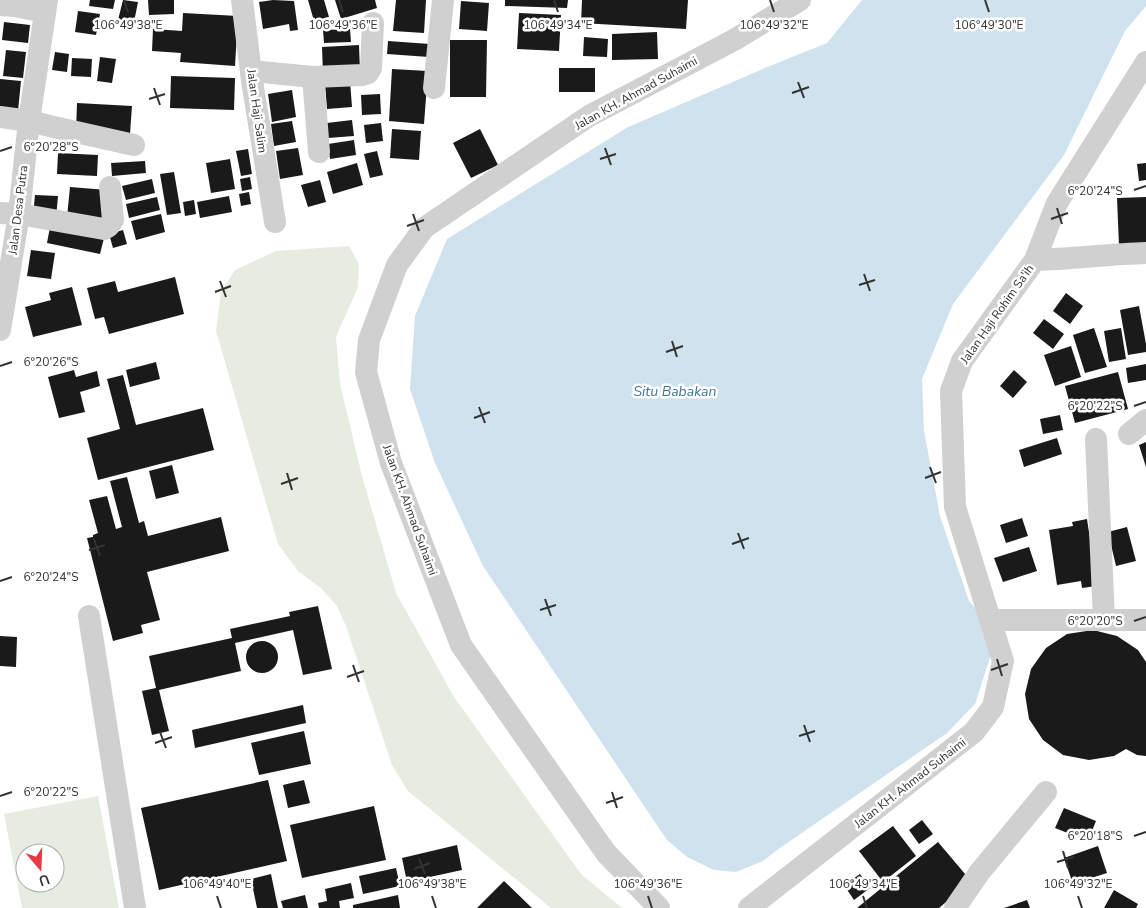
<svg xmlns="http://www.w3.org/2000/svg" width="1146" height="908" viewBox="0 0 1146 908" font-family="'Nunito Sans',sans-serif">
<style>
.green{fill:#e6ecdf;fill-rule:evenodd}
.water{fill:#cfe2ee}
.building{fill:#1a1a1a}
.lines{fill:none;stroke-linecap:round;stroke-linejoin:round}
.minor{stroke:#d0d0d0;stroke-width:22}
.ticks{fill:none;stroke:#333;stroke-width:2}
.labels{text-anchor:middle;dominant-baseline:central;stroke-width:5;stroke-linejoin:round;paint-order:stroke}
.street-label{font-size:12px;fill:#333;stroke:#fff}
.water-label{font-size:14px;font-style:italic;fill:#3f7597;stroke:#fff}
.ticks-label{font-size:12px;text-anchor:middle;fill:#333;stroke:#fff;stroke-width:5;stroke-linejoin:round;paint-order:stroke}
</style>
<rect width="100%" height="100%" fill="#fff"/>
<path class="green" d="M349,246L359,264L358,287L336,337L340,384L362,476L396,593L454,697L581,874L622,908H551L408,791L392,765L346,626L337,606L322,589L298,571L278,544L216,331L221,292L235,270L276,251Z
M98,796L119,908H22L4,814ZM25,853H55V883H25Z"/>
<path class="water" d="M862,0H1146V6L1125,31L1064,155L953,304L922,379L924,431L940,516L969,601L990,624L995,642L975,704L947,733L777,850L763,861L736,872L714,870L687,857L667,840L483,566L435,463L410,389L415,316L447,239L628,127L765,68L827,43Z"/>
<path class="building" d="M90,0H115L113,9L89,6Z
M123,0L138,2L133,27L117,24Z
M148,0H174V14L149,15Z
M273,0L294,1L298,30L290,31L289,24L263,29L259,2Z
M308,0H324L329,17L314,21Z
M335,0H375L377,8L341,19Z
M396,0H426L424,33L393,31Z
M505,0H568L567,8L505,6Z
M582,0H688L686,29L581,23Z
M461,1L489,3L487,31L459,29Z
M78,11L100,14L96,35L75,32Z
M183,13L238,16L235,66L180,62L181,53L152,51L153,29L182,31Z
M519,13L561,15L559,51L517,49Z
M4,22L30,25L28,43L2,40Z
M350,29L351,42L324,43L323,30Z
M657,32L658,59L612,60V34Z
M584,37L608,39L607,57L583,56Z
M450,40H487L486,97H450Z
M388,41L430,44L429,57L387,54Z
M359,45L360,72L323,75L322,47Z
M6,50L26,52L23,78L3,76Z
M55,52L69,54L67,72L52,70Z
M100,57L116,59L112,83L97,81Z
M72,58L92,59L91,77L71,76Z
M559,68H595V92H559Z
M392,69L428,71L424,124L389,121Z
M171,76L235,78L234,110L170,108Z
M0,79L21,81L18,111L0,109Z
M350,81L352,107L327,109L325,83Z
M292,90L296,117L272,122L268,94Z
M380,94L381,114L362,115L361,95Z
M77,103L132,106L130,134L76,131Z
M352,120L354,136L328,138L327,123Z
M292,121L296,142L274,146L271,124Z
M381,123L383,141L366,143L364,125Z
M392,129L421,131L419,160L390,158Z
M480,129L498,165L471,178L453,143Z
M354,140L356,155L330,159L328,144Z
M298,148L303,175L280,179L276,151Z
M248,149L252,174L241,176L236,151Z
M377,151L383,175L370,178L364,154Z
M58,153L98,155L97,176L57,174Z
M230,159L235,189L211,193L206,163Z
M145,161L146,173L112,176L111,163Z
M357,163L363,185L333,194L327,172Z
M1146,163V180L1139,181L1137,164Z
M174,172L181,213L167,215L160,174Z
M250,177L252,189L242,191L240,179Z
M152,179L155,193L126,200L122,186Z
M320,180L326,202L308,207L301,185Z
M70,187L107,190L104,221L67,217Z
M249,192L251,204L241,206L239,194Z
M35,195L58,196L56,218L33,216Z
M229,196L232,212L200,218L197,202Z
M157,197L160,210L129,218L126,204Z
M1146,197V244L1119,246L1117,198Z
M194,200L196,214L185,216L183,202Z
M161,214L165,232L136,240L131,221Z
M50,227L104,238L100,254L47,243Z
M123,230L127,244L113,248L109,234Z
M31,250L55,253L51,279L27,276Z
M175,277L184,314L109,334L104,317L95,319L87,288L115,281L118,292Z
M72,287L82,325L33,337L25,307L51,300L49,293Z
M1066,293L1083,306L1070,324L1053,311Z
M1139,306L1146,344V352L1128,355L1120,310Z
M1044,319L1064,334L1053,349L1033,333Z
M1094,328L1107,367L1085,373L1073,335Z
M1121,328L1126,359L1109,362L1104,331Z
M1071,346L1081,377L1055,386L1044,355Z
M156,362L160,379L130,387L126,370Z
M1146,364V380L1128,383L1126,368Z
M74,370L76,377L97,371L100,386L80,392L85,412L59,418L48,377Z
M1014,370L1027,382L1013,398L1000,386Z
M1118,372L1128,409L1075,423L1065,386Z
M123,375L136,425L203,408L214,450L98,480L87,438L120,429L107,379Z
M1060,415L1063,430L1043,434L1040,419Z
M1057,438L1062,454L1024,467L1019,450Z
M1146,442V467L1139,445Z
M172,465L179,493L156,499L149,471Z
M127,477L139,523L144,521L148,536L221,517L229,551L147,572L160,620L141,625L143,633L113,641L87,538L93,537V535L98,533L89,500L107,496L116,529L122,527L110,481Z
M1022,518L1028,536L1006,543L1000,525Z
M1087,519L1097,586L1082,588L1081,581L1057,585L1049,530L1073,526L1072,522Z
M1127,527L1136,561L1116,566L1108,532Z
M1029,547L1037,571L1003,582L994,558Z
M318,606L332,669L303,675L293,630L235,643L241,671L159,690L169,731L152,735L142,691L156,688L149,656L232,638L230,629L290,616L289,612Z
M1093,630L1117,636L1138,650L1146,662V756L1137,755L1126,749L1114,756L1089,760L1063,755L1043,740L1029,719L1025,694L1031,669L1046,648L1067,634Z
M0,636L17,637L16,667L0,666Z
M246 657a16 16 0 1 1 32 0a16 16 0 1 1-32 0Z
M303,705L306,723L195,748L192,730Z
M304,731L311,764L259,775L251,743Z
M268,780L287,861L159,890L141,808Z
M304,780L310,803L288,808L283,785Z
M374,806L386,860L302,878L290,825Z
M1064,808L1096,821L1088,841L1055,828Z
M922,820L933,834L919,844L909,830Z
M893,826L916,856L883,882L859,851Z
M938,842L971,881L939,908H857Z
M457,845L462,870L407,882L402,858Z
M1098,846L1107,873L1073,884L1064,858Z
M396,868L400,886L363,894L359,876Z
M271,874L278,908H257L251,879Z
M860,874L870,888L854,900L844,885Z
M504,881L532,908H477Z
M351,883L354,898L339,901L340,908H319L318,903L327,901L325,889Z
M1114,890L1138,904L1136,908H1104Z
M305,895L308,908H283L281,901Z
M398,895L400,908H353V905Z
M1027,900L1030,908H1004Z"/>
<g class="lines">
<path class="minor" d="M242,0L252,81L275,222
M0,5L14,6L45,12
M251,71L313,77L362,75L368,73L371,68L373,23
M313,77L319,152
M434,88L443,0
M0,117L29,121L58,128L134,145
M0,213L19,214L104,229L109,226L113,220L110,187
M1035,260C1072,259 1109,254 1146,253
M0,330L19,214L29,121L47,0
M1129,434L1146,420
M1096,439L1104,620
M89,616L135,908
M990,620H1146
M659,908L606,853L461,645L391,463L366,372L369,340L397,265L424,228L589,116L734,40L800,0
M749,908L974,732L993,707L1003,661L955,507L951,391L962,361L1035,260L1057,203L1146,62
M955,908L979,873L1046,792"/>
</g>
<path class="ticks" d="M124,0L128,12M339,0L343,12M554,0L558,12M770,0L774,12M985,0L989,12M798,82L804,98M154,88L160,105M792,93L809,87M149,99L165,94M605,148L611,165M0,151L12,147M600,159L616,154M1134,190L1146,186M1057,208L1062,224M413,214L419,231M1051,219L1068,213M407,226L424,220M864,274L870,291M220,281L226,297M859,285L875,280M215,292L231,286M672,341L677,357M666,352L683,346M0,366L12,362M1134,406L1146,402M479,407L485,423M474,418L490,412M930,467L936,483M287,473L292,490M925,478L941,472M281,484L298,478M738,533L744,549M94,539L100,556M732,544L749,538M89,550L105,545M0,581L12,577M545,599L551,616M540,610L556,605M1134,621L1146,617M997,659L1002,676M353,665L359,682M991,670L1008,664M347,677L364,671M804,725L810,742M160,732L166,748M799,736L815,731M155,743L172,737M612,792L617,808M0,796L12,792M606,803L623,797M1134,836L1146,832M1063,851L1068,868M419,858L425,874M1057,862L1074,857M414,869L430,863M217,896L221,908M432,896L436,908M648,896L652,908M863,896L867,908M1078,896L1082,908"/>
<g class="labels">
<g class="street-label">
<text transform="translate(636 93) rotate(-29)">Jalan KH. Ahmad Suhaimi</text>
<text transform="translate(257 111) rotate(82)">Jalan Haji Salim</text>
<text transform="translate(18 210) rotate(-83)">Jalan Desa Putra</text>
<text transform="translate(997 314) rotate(-55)">Jalan Haji Rohim Sa'ih</text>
<text transform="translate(410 510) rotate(70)">Jalan KH. Ahmad Suhaimi</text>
<text transform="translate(910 783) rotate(-38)">Jalan KH. Ahmad Suhaimi</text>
</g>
<g class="water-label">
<text x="675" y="391">Situ Babakan</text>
</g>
</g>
<g class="ticks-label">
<text x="128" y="29">106°49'38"E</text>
<text x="343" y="29">106°49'36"E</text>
<text x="558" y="29">106°49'34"E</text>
<text x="774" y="29">106°49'32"E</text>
<text x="989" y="29">106°49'30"E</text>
<text x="51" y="151">6°20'28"S</text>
<text x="1095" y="195">6°20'24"S</text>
<text x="51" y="366">6°20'26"S</text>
<text x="1095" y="410">6°20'22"S</text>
<text x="51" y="581">6°20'24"S</text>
<text x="1095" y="625">6°20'20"S</text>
<text x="51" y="796">6°20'22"S</text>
<text x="1095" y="840">6°20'18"S</text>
<text x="217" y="888">106°49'40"E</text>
<text x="432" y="888">106°49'38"E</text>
<text x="648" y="888">106°49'36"E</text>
<text x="863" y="888">106°49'34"E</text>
<text x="1078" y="888">106°49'32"E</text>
</g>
<g transform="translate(40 868) rotate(161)"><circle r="24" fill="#ffffff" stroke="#adadad"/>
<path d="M0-4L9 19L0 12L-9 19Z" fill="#e63946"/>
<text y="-8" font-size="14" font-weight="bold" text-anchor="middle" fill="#333333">U</text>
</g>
</svg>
